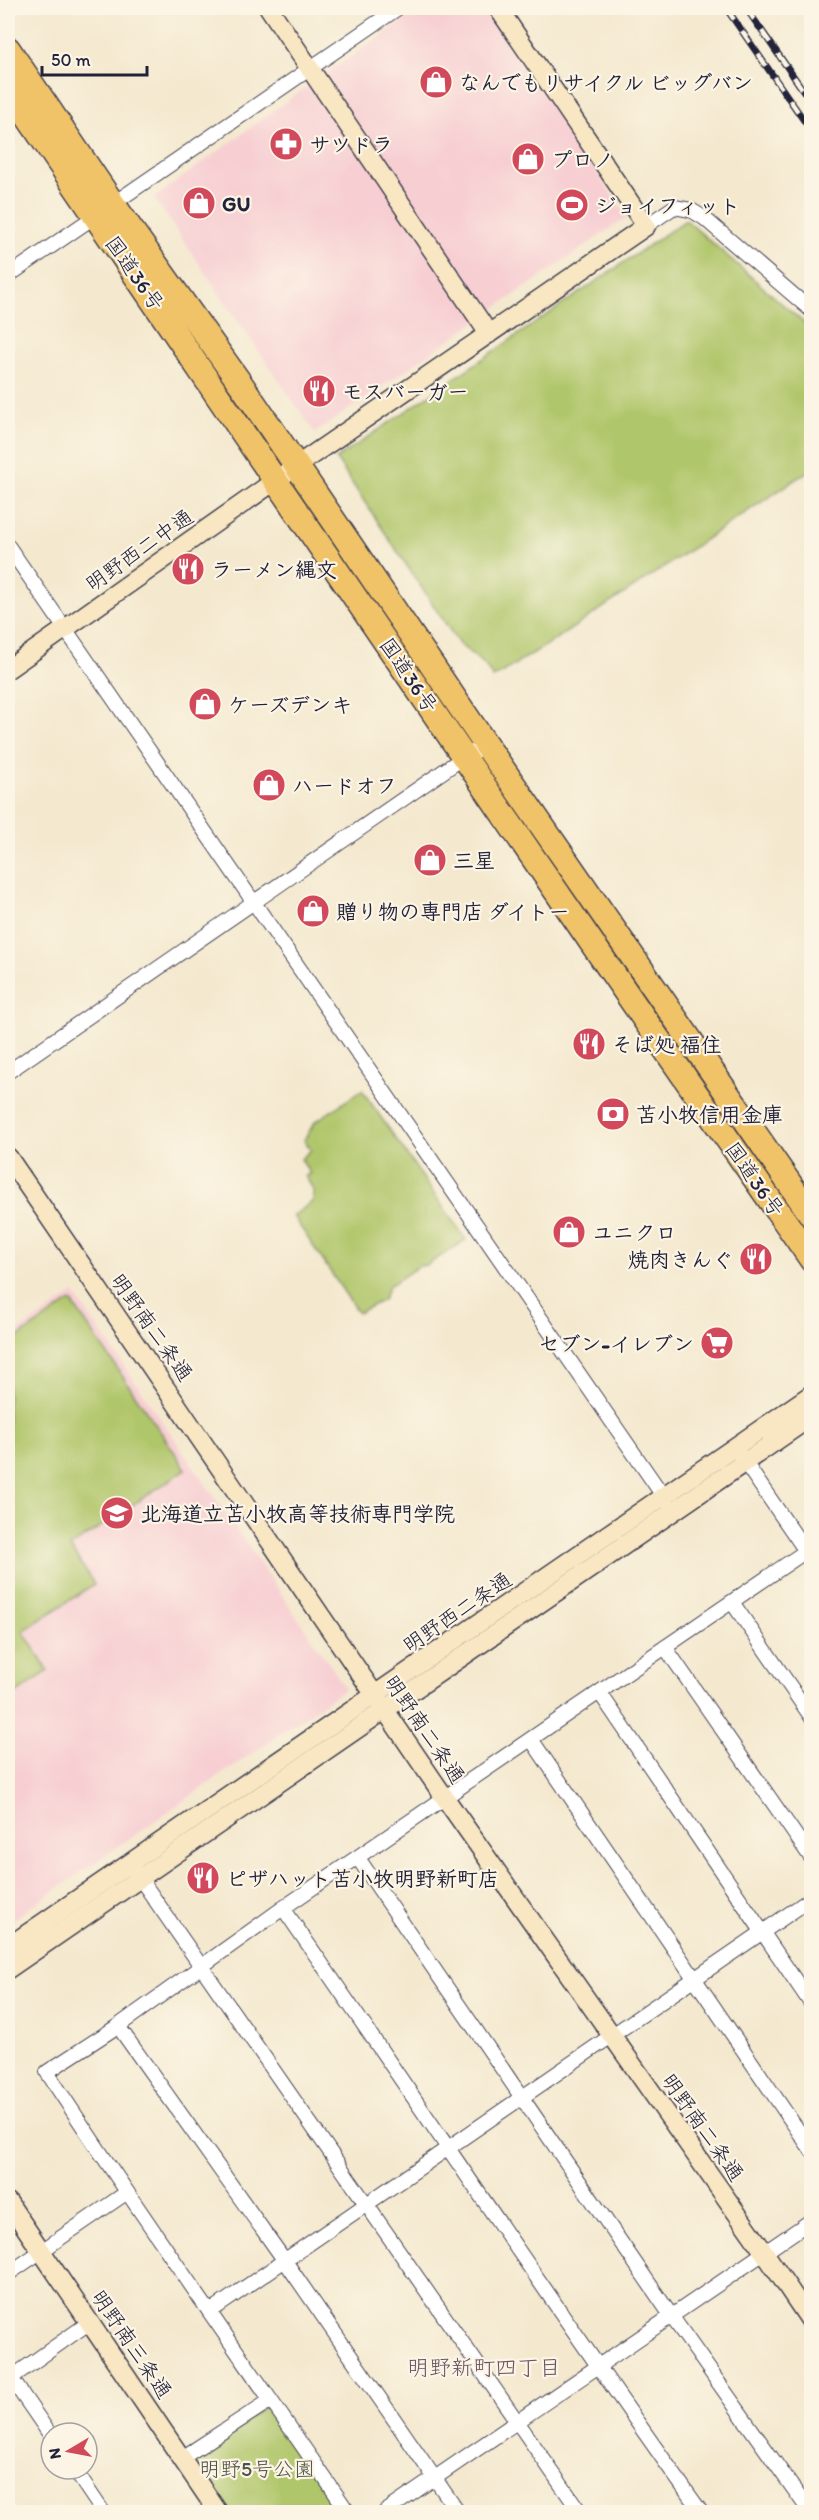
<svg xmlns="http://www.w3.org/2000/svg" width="819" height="2520" viewBox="0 0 819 2520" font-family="Itim,'Klee One',sans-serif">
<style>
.built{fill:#f7cfd3}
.green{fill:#b0c66b;stroke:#697453;stroke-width:1.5}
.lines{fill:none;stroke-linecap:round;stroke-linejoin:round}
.street-casing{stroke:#424051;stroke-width:16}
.secondary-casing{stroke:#424051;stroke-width:21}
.highway-casing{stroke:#424051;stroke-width:27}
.street{stroke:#fff;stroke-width:14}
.secondary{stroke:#f9e7c3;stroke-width:18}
.highway{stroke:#f1c369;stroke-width:24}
.rail-casing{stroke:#22223b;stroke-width:7}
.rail{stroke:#fcf5e5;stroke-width:4.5;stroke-dasharray:14;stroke-linecap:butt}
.labels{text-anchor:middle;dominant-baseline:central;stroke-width:4.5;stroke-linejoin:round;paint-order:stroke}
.poi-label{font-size:21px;font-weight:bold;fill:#22223b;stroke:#fcf5e5;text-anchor:start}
.street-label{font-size:21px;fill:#22223b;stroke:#fcf5e5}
.park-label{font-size:21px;fill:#4d5349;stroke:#fcf5e5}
.neighbourhood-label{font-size:22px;fill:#685362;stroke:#fcf5e5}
</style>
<rect width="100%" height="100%" fill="#fcf5e5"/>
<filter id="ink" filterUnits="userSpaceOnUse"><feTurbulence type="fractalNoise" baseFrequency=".0167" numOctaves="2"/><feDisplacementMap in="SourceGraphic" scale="12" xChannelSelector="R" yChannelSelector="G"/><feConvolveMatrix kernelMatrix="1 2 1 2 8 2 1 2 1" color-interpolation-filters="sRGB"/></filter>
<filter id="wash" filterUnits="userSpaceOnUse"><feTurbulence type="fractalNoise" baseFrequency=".008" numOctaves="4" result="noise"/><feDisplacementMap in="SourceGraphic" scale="24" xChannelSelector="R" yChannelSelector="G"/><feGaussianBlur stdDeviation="1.35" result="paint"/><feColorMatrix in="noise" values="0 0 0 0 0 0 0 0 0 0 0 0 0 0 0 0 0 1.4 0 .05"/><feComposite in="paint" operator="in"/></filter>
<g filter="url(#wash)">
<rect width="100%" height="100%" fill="#f4e9cf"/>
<path class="built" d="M421,8H486L627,217L315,433L154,198L299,92Z
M74,1293L346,1688L8,1923V1338Z"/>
<path class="green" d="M686,220L811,329V469L553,641L493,678L485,665L459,644L336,459Z
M362,1090L466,1240L427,1265L419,1266L389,1286L383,1300L358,1313L293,1216L313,1201V1189L305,1176L310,1174L301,1159L311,1150L304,1140L315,1122Z
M71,1301L186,1469L70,1547L94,1584L23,1631L48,1671L8,1699V1344Z
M268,2405L342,2512H226L189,2460Z"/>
</g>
<g filter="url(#ink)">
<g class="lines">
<g class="street-casing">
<path id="street" d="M646,226L674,207L691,210L704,218L812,311
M8,276L398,8
M8,546L668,1503
M8,1072L464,757L486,745
M735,1448L810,1557
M732,1602L812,1718
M665,1647L812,1859
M600,1693L812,2005
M531,1739L812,2151
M358,1858L672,2317L810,2512
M135,1871L580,2512
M283,1908C423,2109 558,2313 701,2512
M118,2026L285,2261L458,2512
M8,2274L126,2193
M211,2311L812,1898
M11,2378L51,2436
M8,2380L90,2322
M182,2458L271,2400
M74,2469L103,2512
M348,2512C248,2366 144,2221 47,2072L118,2026L283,1908L806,1551
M385,2512L812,2220"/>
</g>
<g class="secondary-casing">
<path id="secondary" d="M269,8L489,334
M8,669L296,466L646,226L498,8
M8,1157L445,1798L764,2252L812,2323
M8,1947L812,1394
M8,1969L812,1416
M8,2202L218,2512"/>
</g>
<g class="highway-casing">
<path id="highway" d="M8,49L113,204L245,390L486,745L812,1216
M8,88C275,479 540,872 812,1260"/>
</g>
<use href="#street" class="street"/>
<use href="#secondary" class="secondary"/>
<use href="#highway" class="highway"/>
<g class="rail-casing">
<path id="rail" d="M726,8L812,132
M746,8L812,103"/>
</g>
<use href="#rail" class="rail"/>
</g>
</g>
<defs>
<g id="shop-disc" transform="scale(1.725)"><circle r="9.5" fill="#d1495b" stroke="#fcf5e5"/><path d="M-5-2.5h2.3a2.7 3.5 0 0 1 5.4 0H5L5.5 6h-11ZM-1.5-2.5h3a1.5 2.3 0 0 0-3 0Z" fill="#fff"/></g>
<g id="pharmacy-disc" transform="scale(1.725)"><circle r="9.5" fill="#d1495b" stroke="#fcf5e5"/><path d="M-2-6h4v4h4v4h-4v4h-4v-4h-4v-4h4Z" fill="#fff"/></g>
<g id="stadium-disc" transform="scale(1.725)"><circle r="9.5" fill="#d1495b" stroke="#fcf5e5"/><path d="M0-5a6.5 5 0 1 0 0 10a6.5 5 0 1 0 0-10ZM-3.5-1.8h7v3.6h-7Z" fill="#fff"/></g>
<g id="restaurant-disc" transform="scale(1.725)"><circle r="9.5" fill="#d1495b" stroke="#fcf5e5"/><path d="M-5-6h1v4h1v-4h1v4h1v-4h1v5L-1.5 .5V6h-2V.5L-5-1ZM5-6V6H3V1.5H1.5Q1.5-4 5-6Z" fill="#fff"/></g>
<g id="bank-disc" transform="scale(1.725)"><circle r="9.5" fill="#d1495b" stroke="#fcf5e5"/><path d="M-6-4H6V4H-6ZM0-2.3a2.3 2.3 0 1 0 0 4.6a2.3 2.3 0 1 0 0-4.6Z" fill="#fff"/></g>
<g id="supermarket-disc" transform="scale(1.725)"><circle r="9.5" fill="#d1495b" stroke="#fcf5e5"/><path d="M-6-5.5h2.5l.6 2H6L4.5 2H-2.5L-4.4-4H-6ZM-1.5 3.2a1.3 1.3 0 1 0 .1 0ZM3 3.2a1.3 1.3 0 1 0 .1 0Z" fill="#fff"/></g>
<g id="school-disc" transform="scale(1.725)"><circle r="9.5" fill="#d1495b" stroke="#fcf5e5"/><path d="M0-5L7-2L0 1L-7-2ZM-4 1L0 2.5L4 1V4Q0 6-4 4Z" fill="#fff"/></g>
</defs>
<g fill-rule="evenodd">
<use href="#shop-disc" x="436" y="82"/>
<use href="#pharmacy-disc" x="286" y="144"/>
<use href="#shop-disc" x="528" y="159"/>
<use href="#shop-disc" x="199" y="203"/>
<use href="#stadium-disc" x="572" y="205"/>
<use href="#restaurant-disc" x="319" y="391"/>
<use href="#restaurant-disc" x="188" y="569"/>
<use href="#shop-disc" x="205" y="704"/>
<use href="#shop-disc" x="269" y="785"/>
<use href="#shop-disc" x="430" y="860"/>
<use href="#shop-disc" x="313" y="911"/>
<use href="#restaurant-disc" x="589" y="1044"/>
<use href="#bank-disc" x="613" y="1114"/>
<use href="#shop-disc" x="569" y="1232"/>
<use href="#restaurant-disc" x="756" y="1259"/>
<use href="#supermarket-disc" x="717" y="1343"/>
<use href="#school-disc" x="117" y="1513"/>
<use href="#restaurant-disc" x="203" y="1878"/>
</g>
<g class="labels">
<g class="poi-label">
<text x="459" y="82">なんでもリサイクル ビッグバン</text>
<text x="309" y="144">サツドラ</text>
<text x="551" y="159">プロノ</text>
<text x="222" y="203">GU</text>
<text x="595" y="205">ジョイフィット</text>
<text x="342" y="391">モスバーガー</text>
<text x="211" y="569">ラーメン縄文</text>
<text x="228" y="704">ケーズデンキ</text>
<text x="292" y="785">ハードオフ</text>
<text x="453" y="860">三星</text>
<text x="336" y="911">贈り物の専門店 ダイトー</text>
<text x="612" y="1044">そば処 福住</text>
<text x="636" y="1114">苫小牧信用金庫</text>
<text x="592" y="1232">ユニクロ</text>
<text x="733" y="1259" text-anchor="end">焼肉きんぐ</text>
<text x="694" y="1343" text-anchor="end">セブン-イレブン</text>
<text x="140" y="1513">北海道立苫小牧高等技術専門学院</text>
<text x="226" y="1878">ピザハット苫小牧明野新町店</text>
</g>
<g class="street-label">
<text transform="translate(135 273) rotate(55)">国道36号</text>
<text transform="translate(139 550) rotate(-35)">明野西二中通</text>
<text transform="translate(409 675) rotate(56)">国道36号</text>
<text transform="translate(755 1179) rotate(55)">国道36号</text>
<text transform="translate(152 1327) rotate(55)">明野南二条通</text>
<text transform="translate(457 1612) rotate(-34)">明野西二条通</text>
<text transform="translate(425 1729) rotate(56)">明野南二条通</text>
<text transform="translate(703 2127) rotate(55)">明野南二条通</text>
<text transform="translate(132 2344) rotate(56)">明野南三条通</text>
</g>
<g class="park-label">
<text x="257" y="2468">明野5号公園</text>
</g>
<g class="neighbourhood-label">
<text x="484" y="2367">明野新町四丁目</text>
</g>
</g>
<rect width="819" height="2520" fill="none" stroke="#fcf5e5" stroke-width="30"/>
<g transform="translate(69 2451) rotate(260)"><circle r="28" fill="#fcf5e5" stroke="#a5a1a1" stroke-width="1.5"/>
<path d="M0-4.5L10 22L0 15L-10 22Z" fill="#d1495b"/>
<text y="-9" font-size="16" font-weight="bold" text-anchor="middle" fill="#22223b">N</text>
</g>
<path d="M42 66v9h105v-9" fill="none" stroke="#22223b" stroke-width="3"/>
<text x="51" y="66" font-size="18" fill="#22223b" stroke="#fcf5e5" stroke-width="4.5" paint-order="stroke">50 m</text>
</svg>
